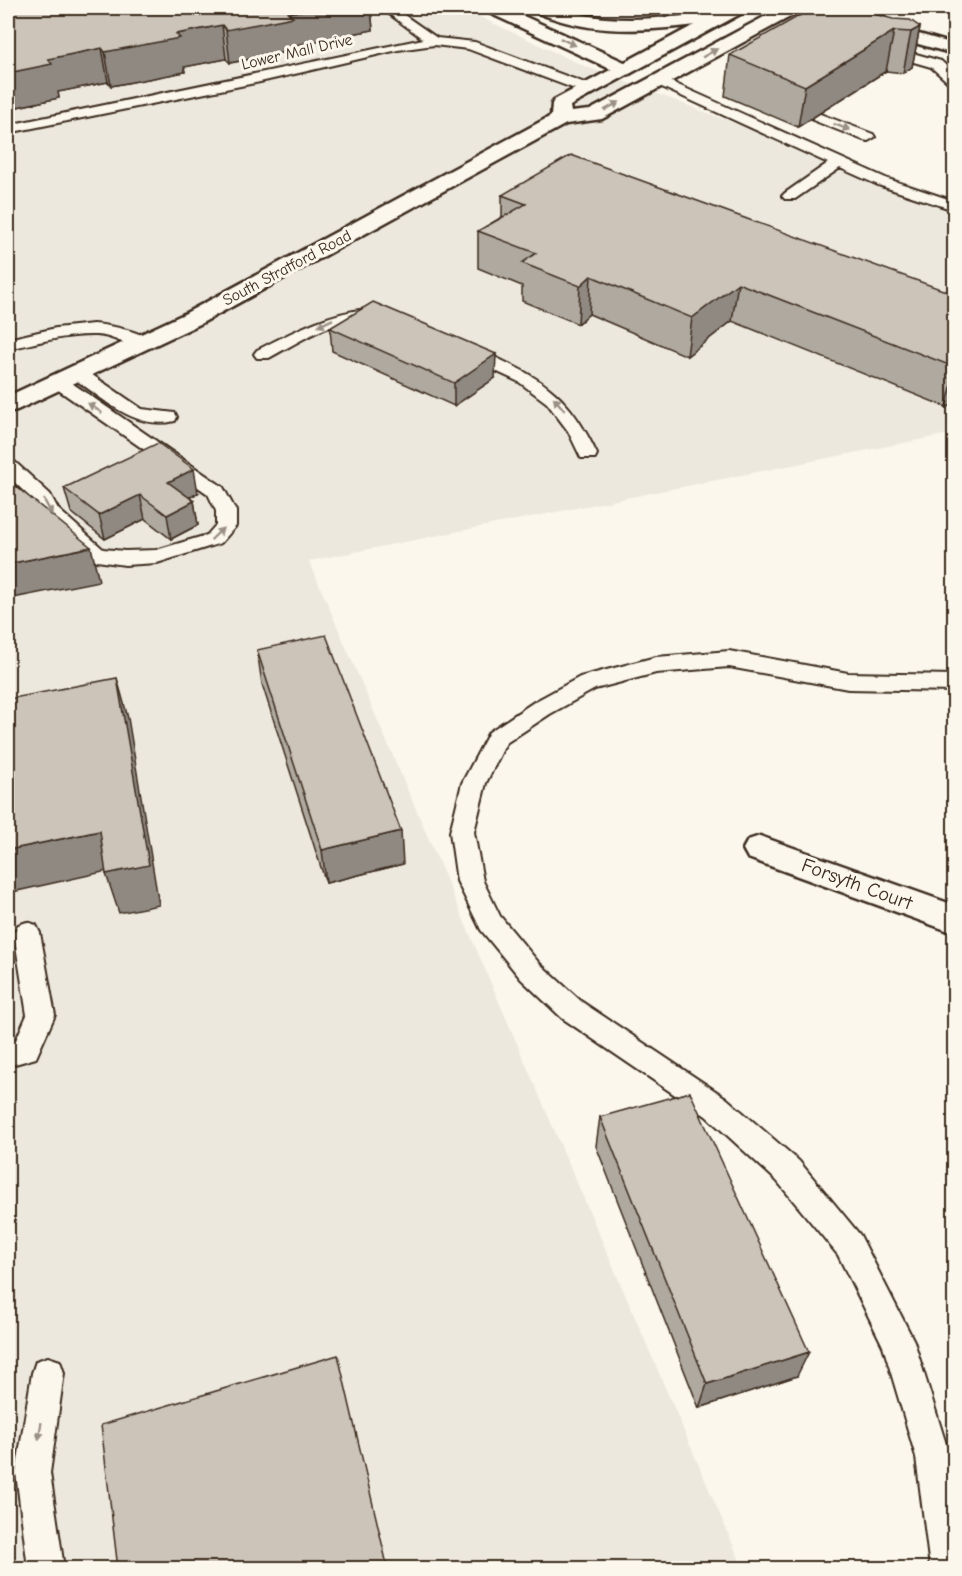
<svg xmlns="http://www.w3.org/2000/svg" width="962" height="1576" viewBox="0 0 962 1576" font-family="'Comic Neue',sans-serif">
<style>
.built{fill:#ede8dd}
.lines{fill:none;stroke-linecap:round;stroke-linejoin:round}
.lane-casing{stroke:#3b2a1e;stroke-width:4}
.street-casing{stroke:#3b2a1e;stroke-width:5}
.primary-casing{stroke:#3b2a1e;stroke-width:5}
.highway-casing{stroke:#3b2a1e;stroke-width:5}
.lane{fill:#fbf7ec;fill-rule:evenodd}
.street{fill:#fbf7ec;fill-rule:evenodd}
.primary{fill:#fbf7ec;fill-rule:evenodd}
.highway{fill:#fbf7ec;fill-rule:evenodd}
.wall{fill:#afa99f;stroke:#3b2a1e;stroke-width:1.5}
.shaded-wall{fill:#8f8982;stroke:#3b2a1e;stroke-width:1.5}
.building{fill:#ccc4b9;stroke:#3b2a1e;stroke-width:1.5}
.oneway{fill:#9b9085}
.labels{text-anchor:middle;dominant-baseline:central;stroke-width:6;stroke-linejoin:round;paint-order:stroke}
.far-street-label{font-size:16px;fill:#3b2a1e;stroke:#fbf7ec}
.street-label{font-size:20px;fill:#3b2a1e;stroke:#fbf7ec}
</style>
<rect width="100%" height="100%" fill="#fbf7ec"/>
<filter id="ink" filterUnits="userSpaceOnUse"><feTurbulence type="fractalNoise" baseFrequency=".0167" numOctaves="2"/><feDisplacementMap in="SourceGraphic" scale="12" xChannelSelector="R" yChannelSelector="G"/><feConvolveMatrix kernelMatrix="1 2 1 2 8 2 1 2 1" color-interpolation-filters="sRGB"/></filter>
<g filter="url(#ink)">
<path class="built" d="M8,8H461L582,65L954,207V433L309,561L743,1568H8Z"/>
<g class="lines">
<g class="lane-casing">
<path id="lane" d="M381,8H394L437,38L475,42L593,86L595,89L588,93L583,92L468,49L434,45L398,50L260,82L8,133V125L423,39Z
M884,45L941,61L954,73V84L949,83L931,67L879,52L878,49Z
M658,76L888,179L954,201V210L878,185L840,168L795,199H785L782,196L785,193L828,163L653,83L651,80L653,77Z
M815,112L873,134L875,137L868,141L863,140L810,119L808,116L810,113Z
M366,309L383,310L391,315C384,324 362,319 351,321C322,326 295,344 269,358H257L254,354L257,350C293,332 325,314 366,309Z
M93,324C108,325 143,331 153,343L150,347C133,351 114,335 96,335C66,334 37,343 8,349V339L56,328Z
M467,346C480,349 493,356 505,362C553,384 575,407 597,454L595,458H581L568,431L547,403L519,382L461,355L458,351L461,347Z
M79,369L85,370L142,409L175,413L177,417L175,421C135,431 103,398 73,378L70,374L73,370Z
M60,378L66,379L223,487L236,511V526L221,543L157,563L125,565L90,560L42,516L34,501L8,476V460L15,462L50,494L58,509L103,549L125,551L156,550L207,535L216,525V511L208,494L54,387L51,383L54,379Z
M729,651L848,673L954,675V691L848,689L729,667L656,673L595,689L550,714L506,743L486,783L474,832L483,881L500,916L539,963L582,1002L726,1098L799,1161L860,1235L914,1341L950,1457L954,1488V1568H930L916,1457L883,1346L838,1255L777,1181L706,1116L562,1018L521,979L481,930L457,881L450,832L462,783L489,732L534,702L580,677L656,657Z
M27,922L36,925L40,933L55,1015L36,1058L8,1066V1042L16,1040L27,1015L14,933L18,925Z
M48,1357L60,1361L64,1373L50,1473L64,1568H28L16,1473L32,1373L36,1361Z"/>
</g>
<g class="street-casing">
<path id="street" d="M802,8H827L954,44V54L804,12Z
M760,836L954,905V933L748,858L743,849L748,840Z"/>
</g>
<g class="primary-casing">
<path id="primary" d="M726,8H746L744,12L570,106L571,112L590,110L781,8H801L799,12L602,119L566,124L200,324L17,410L8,412V396L184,314L551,116L552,104L554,100Z"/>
</g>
<g class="highway-casing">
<path id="highway" d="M485,8H506L631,65L634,69L631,73H619L487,12Z
M532,8C556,5 580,16 605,18C643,21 683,16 721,12L727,13L730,17L727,21L721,22C666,29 606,37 552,18C545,15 536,14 532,8Z
M863,8H879L883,16L897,30L894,34H882L869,22Z"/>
</g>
<use href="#lane" class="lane"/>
<use href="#street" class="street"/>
<use href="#primary" class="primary"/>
<use href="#highway" class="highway"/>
</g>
<path class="wall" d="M8,8H371L373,30L295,45L296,50L230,63L226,59L184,67L185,72L111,86L108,82L58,92L59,98L8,109Z
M920,27L912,67L903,73L886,71L798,127L725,96L730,55Z
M502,195L954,294V405L946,407L732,321L687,356L589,314L578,324L522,301V286L478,268V231L502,217Z
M330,328L495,378L454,406L332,351Z
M64,488L198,493L189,498L194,501L198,525L171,539L145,519L105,539L71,512Z
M257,650L403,864L326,883L262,684Z
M600,1117L797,1376L699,1408L596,1146Z"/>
<path class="shaded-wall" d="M315,8H371L373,30L295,45L296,50L230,63L226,30L288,13Z
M222,25L226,59L184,67L185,72L111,86L105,52L176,34Z
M920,27L912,67L903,73L911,32Z
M894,31L886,71L798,127L805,86Z
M102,48L108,82L58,92L59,98L8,109V73L48,59Z
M591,276L589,314L578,324L580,286Z
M738,283L732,321L687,356L692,318Z
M496,354L495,378L454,406V383Z
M954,376V405L946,407Z
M194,469L198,493L172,506L168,482Z
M140,495L145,519L105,539L99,515Z
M194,501L198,525L171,539L167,515Z
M91,547L99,581L8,599V564Z
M117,678L128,718L159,905L119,913L106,874Z
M100,831L112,870L8,893V850Z
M401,831L403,864L326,883L322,850Z
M809,1352L797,1376L699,1408L707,1384Z"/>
<path class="building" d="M8,8H315L288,13L293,17L226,30L222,25L176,34L180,38L105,52L102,48L48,59L52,64L8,73Z
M813,8H852L893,19L910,20L920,27L911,32L894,31L805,86L730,55Z
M571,155L954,294V367L738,283L692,318L591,276L580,286L522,263L536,253L478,231L526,204L502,195Z
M373,302L496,354L454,383L330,328Z
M158,443L194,469L168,482L194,501L167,515L140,495L99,515L64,488Z
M8,480L91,547L8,564Z
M326,635L401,831L322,850L257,650Z
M117,678L149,865L106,874L100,831L8,850V699Z
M690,1092L809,1352L707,1384L600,1117Z
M338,1355L388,1569H118L101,1425Z"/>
<defs><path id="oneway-solid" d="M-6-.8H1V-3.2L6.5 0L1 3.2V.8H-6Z" transform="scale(1.5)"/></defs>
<g class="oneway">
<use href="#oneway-solid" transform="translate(568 42) rotate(25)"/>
<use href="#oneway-solid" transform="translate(710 53) rotate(-29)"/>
<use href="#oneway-solid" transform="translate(612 106) rotate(-29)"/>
<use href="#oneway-solid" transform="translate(842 127) rotate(21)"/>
<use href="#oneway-solid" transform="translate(325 323) rotate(154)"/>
<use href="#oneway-solid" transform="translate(559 404) rotate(-130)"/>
<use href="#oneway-solid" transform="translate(95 408) rotate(-145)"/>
<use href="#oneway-solid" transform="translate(48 507) rotate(61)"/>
<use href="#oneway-solid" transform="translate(217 534) rotate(-44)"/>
<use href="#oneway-solid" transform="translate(40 1431) rotate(99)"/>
</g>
</g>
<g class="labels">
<g class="far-street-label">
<text transform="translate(297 52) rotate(-13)">Lower Mall Drive</text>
<text transform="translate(287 268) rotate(-28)">South Stratford Road</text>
</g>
<g class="street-label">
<text transform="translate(857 884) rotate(20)">Forsyth Court</text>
</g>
</g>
<rect width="962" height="1576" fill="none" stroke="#fbf7ec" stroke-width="30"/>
<rect x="15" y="15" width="932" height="1546" fill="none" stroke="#3b2a1e" stroke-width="2" filter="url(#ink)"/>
</svg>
